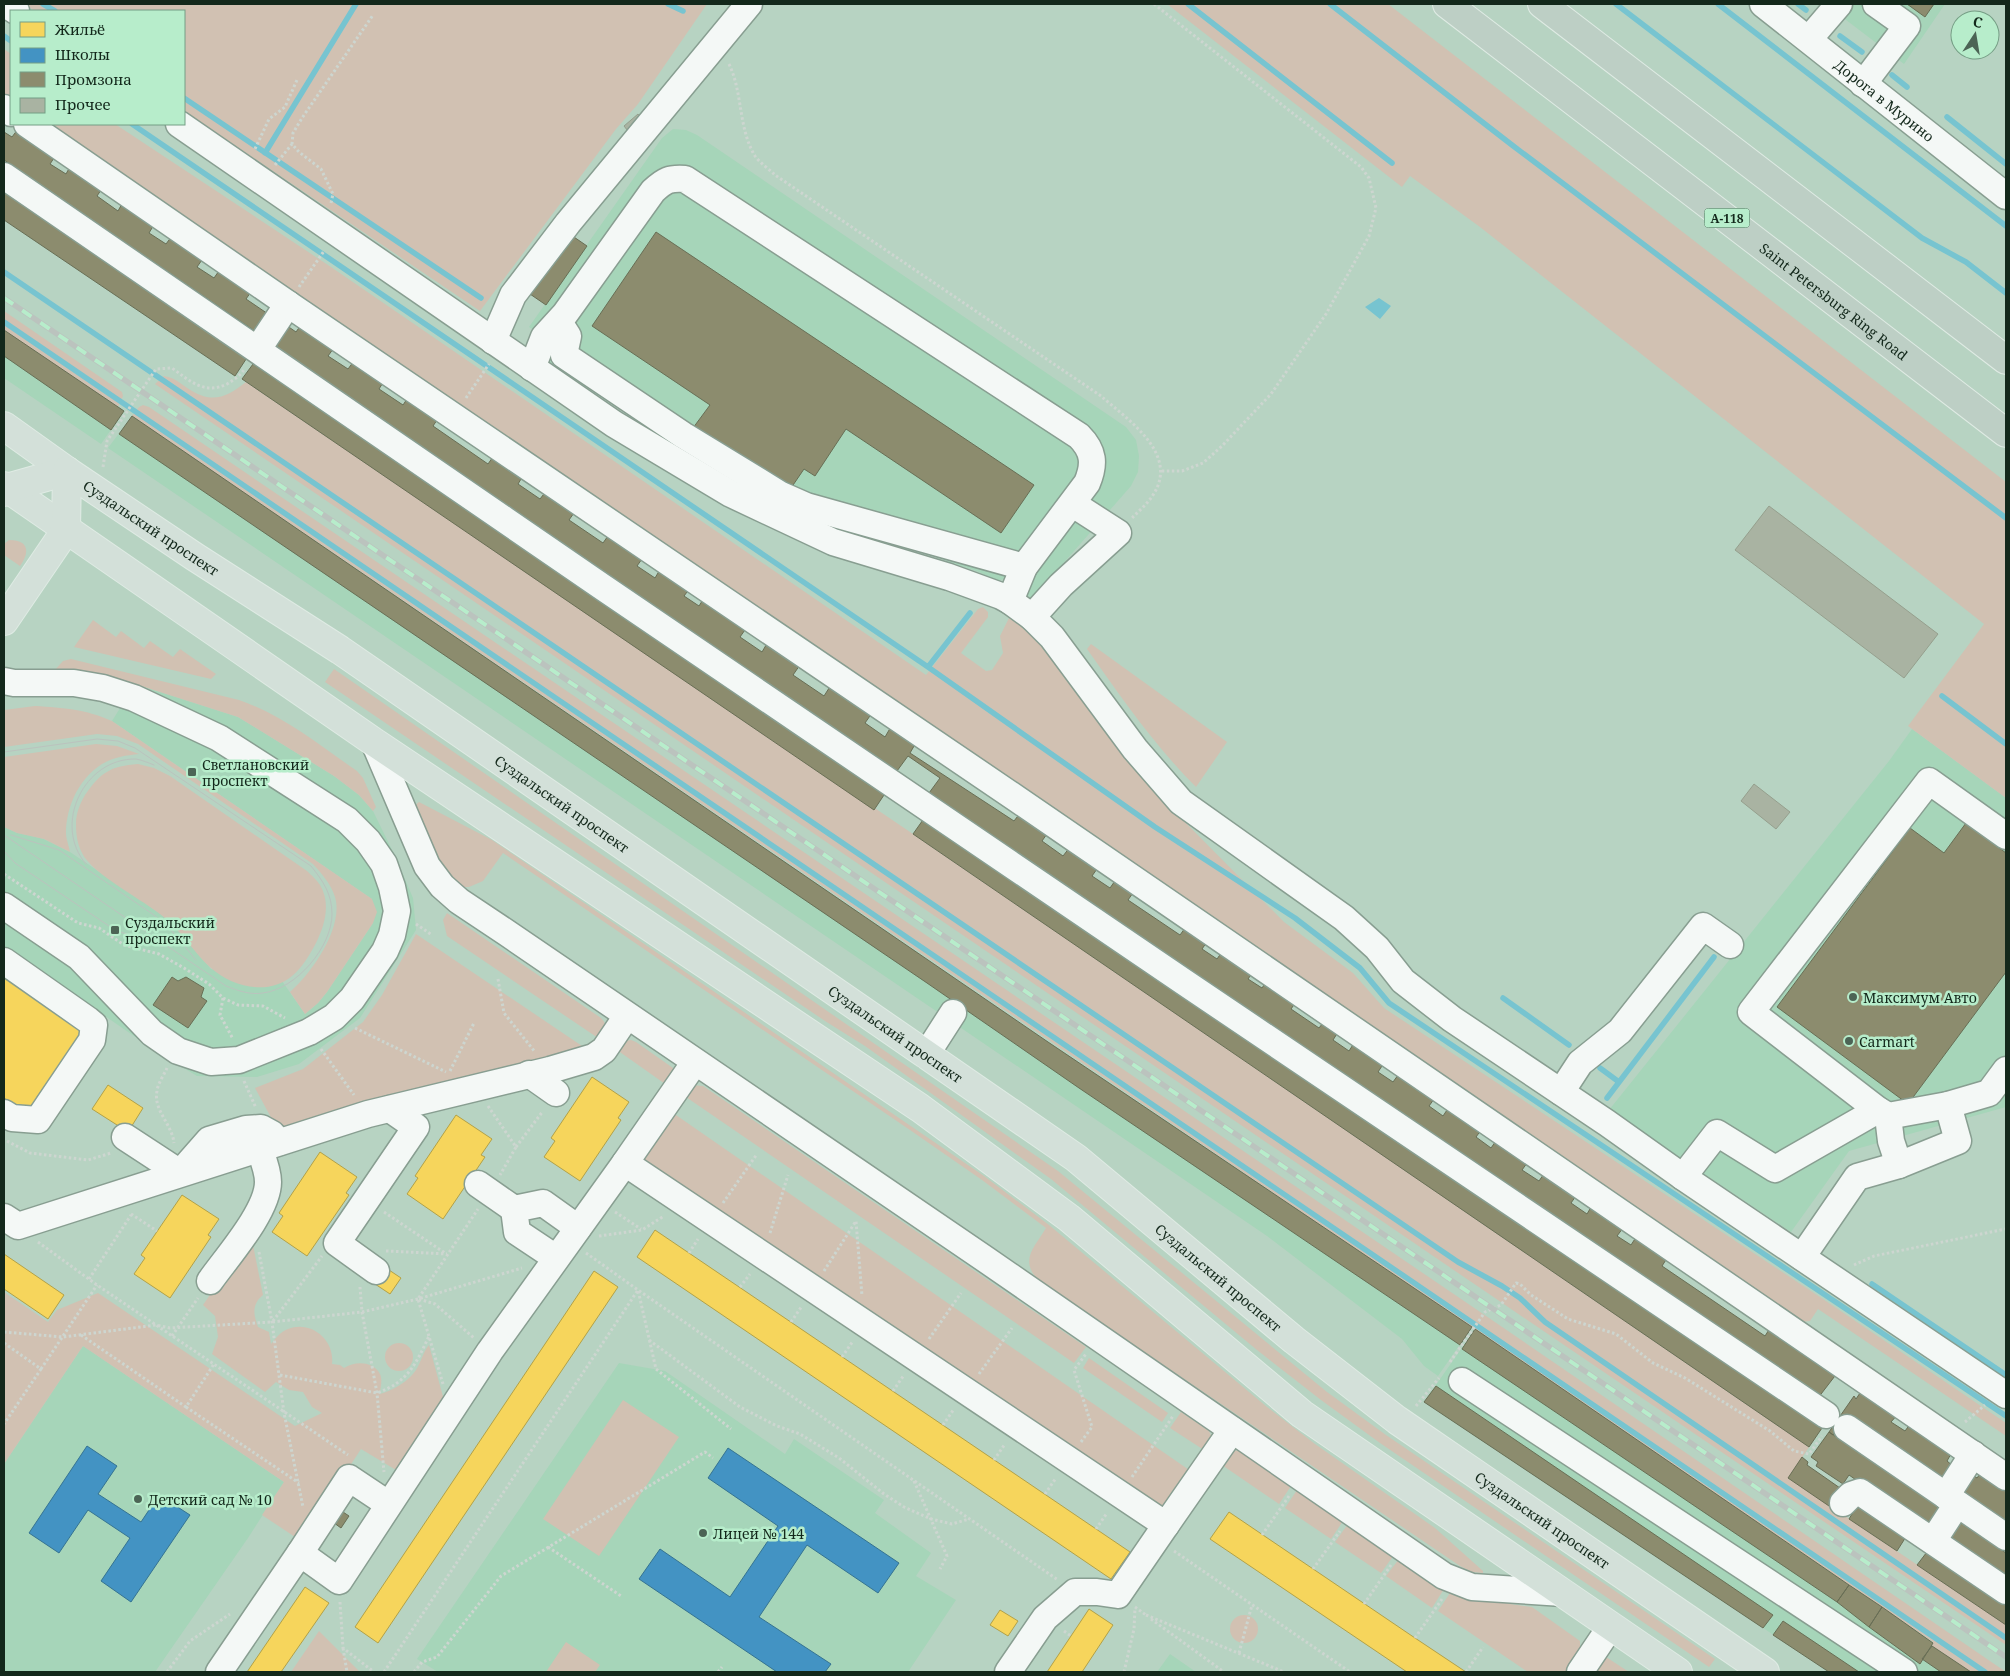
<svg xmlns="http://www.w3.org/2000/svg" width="2010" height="1676" viewBox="0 0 2010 1676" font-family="'Noto Serif',serif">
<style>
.built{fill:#a6d5b9}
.green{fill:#d1c1b2}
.water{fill:#77c4d0}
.homes{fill:#f6d55c;stroke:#b2a148}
.schools{fill:#4393c3;stroke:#357391}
.industry{fill:#8c8c6e;stroke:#686e55}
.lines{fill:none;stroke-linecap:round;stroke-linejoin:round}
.stream{stroke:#77c4d0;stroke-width:5.5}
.building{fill:#a9b3a2;stroke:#959f8d}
.minor-casing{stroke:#889e91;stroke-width:29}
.major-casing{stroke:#dfebe4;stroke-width:30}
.highway-casing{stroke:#dfebe4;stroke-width:30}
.path{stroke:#cdd6d0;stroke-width:3;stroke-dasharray:2.5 2.5;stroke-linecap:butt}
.minor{stroke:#f4f8f6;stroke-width:26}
.major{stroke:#d3e0d9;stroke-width:28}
.highway{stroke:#bdcfc5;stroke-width:28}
.tram{stroke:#bbc3be;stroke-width:1}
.rail-casing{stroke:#bbc3be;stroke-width:5.5}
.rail{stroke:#b7edcb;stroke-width:4;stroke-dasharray:11;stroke-linecap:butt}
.poi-dot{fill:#4c6455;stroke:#b7edcb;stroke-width:2}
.labels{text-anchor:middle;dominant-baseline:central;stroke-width:5;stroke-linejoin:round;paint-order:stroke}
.shield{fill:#b7edcb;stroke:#446350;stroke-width:1}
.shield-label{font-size:12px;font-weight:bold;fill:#13281b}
.street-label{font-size:14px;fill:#13281b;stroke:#b7edcb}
.poi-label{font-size:14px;fill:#13281b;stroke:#b7edcb;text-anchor:start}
</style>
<rect width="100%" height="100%" fill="#b7d3c2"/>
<path class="built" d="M1825,4H1945L1904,64Z
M673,129L686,130L697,135L1126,427L1136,440L1139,456L1138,472L1131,486L1032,599L1008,578L997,581L979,572L801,511L696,459L549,363L553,342L529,327L662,138Z
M4,330L124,411L101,444L4,378Z
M132,416L1048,1042L1472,1327L1438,1376L1424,1366L1402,1339L1267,1236L108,448Z
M135,684L238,717L334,776L359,795L373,811L396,858L413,898L416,930L360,1018L299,1064L257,1077L197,1076L157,1052L4,946V827L17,833L44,839L70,852L156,910L175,927L211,969L274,985L282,981L305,1014L318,1003L327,992L373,923L372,899L112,721Z
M1912,729L2006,798V1107L1849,1151L1791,1232L1609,1110L1889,761Z
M1475,1329L1933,1643L1932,1646L1971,1672H1829L1424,1402Z
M83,1346L284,1482L248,1538L155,1672H4V1464Z
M619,1363L665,1371L785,1454L794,1439L884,1500L875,1513L931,1553L916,1576L956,1600L908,1672H438L417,1659Z
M1170,1654L1196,1672H1157Z"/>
<path class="green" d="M24,4H707L638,104L616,129L480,311L184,111V11H35Z
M1167,4H1388L2006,482V798L1908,726L1984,624L1480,227L1410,176L1402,187Z
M4,49L11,54V101L4,96Z
M44,124H115L331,267L926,675L978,609L983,607L988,612V617L961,653L986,671L992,670L1003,653L1000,636L1009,618L1031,632L1046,648L1173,810L1284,922L1353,973L1384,1008L1820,1297L2006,1423V1436L1818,1309L1810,1321L1801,1322Z
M4,311L122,392L123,396L118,407L4,330Z
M164,376C176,378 182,385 192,391C214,404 228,396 246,382L913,834L1809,1447L1789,1478L2006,1625V1645C1388,1227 772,804 155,384Z
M143,405L149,407L1489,1318L2006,1672H1971L1932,1646L1933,1642L132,416L139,407Z
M9,540C29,540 30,552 20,566L4,555V544Z
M93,620L116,637L121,631L144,648L150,641L173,657L180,649L216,674L211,679L74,647Z
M1091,644L1227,742L1196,787C1154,745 1121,697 1087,649Z
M71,659L239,700C283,715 319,745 357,771L363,778L376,807L373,811L359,795L334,776L238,717L135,684L104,676L54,671L63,661Z
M334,669L1058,1171L1327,1392L1386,1435L1715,1659L1709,1667L1380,1443L1321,1400L1257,1350L1051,1179L865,1046L825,1021L325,682Z
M35,706C64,708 85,709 112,721L372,899L377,912L373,923L327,992L318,1003L305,1014L290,992C312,973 344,927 335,897C331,884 322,874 313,864L138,744L117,736L97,734L4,747V710Z
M96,744L117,746L139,754C133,755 126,755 120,757C86,764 66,801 66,833C66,839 69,846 70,852L44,839L17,833L4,827V757Z
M138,764L154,768L170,776L307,871C311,875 317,880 320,885C331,903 325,925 316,943C310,954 302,968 292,976C269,996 232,987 211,968C194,953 183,933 165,918C144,900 93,875 82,853C77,843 76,834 76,823C76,814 80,803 85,795C101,772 111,766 138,764Z
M419,802L492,840L984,1176L1049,1225L1267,1407L1315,1444L1435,1528L1483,1571V1573L1472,1572L1460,1566L1038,1280C1019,1259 1035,1247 1046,1228L982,1180L910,1130L503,853L483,881L469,887H461L442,871L414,806Z
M447,913L601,1018C609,1026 605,1031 601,1040L447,936L443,920Z
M416,934L588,1050L283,1133L274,1123L255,1088L303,1069L363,1022L382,995Z
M631,1040L636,1042L673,1068L674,1072L668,1086L617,1050L625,1041Z
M692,1085L703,1086L1086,1347L1074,1363L683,1095Z
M673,1113L1192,1472L1162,1516L640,1159Z
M251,1235L263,1295C252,1304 253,1314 258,1327L269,1332L271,1344C276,1338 280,1332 288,1329C311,1320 335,1340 332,1364L340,1365L344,1368C355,1361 373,1361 380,1374C383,1381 380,1388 380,1394C392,1391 409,1381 416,1370C421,1362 423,1352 429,1345L445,1404L401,1473L361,1449L301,1541L262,1515L284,1482L83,1346L4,1464V1292L48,1322L57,1310L98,1293L295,1426L322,1413L312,1407L303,1392L289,1390L276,1382L265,1392L212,1354L218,1337L215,1316L203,1305Z
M385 1357a14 14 0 1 1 28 0a14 14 0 1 1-28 0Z
M1089,1358L1168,1413L1162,1422L1083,1368Z
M623,1400L679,1437L599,1556L543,1519Z
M1181,1412L1209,1431L1213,1440L1207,1452L1170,1428Z
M1231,1450L1240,1451L1291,1486L1279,1504L1219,1463Z
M1297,1490L1343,1521L1331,1539L1285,1508Z
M1348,1524L1394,1555L1381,1573L1335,1542Z
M1399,1559L1444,1589L1432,1608L1386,1576Z
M1450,1593L1465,1599L1509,1602L1510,1604L1532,1607L1580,1641V1652L1566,1672H1528L1438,1611Z
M1230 1629a14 14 0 1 1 28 0a14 14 0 1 1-28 0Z
M319,1631L360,1672H291Z
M566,1642L600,1665L595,1672H546Z
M1602,1657H1606L1629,1672H1588Z"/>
<path class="water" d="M1379,298L1391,306L1380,319L1365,307Z"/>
<path class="homes" d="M4,976L83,1031L37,1097L43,1101L26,1113L4,1098Z
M592,1077L629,1102L618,1118L621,1120L580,1181L544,1157L555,1141L551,1138Z
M108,1085L143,1108L128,1132L92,1109Z
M456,1115L492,1139L481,1155L485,1157L443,1219L407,1194L418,1178L415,1176Z
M320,1152L357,1177L346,1193L349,1195L307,1256L272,1232L283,1216L279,1213Z
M182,1195L219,1219L208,1235L211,1237L170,1298L134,1274L145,1258L141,1255Z
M655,1230L1130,1552L1111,1579L637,1257Z
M4,1254L64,1295L48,1319L4,1289Z
M386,1268L401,1278L390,1294L375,1284Z
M594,1271L618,1287L378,1643L355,1627Z
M1229,1512L1415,1638L1466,1672H1407L1210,1539Z
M305,1587L329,1603L281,1672H247Z
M1089,1609L1113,1625L1082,1672H1047Z
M1000,1610L1018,1621L1008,1636L990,1625Z"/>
<path class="schools" d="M87,1446L117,1466L98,1494L141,1522L159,1495L190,1515L131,1602L101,1581L130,1538L88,1510L59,1553L29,1533Z
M728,1448L899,1563L878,1593L807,1545L759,1617L831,1664L825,1672H777L639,1579L660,1549L730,1597L778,1526L708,1478Z"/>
<path class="industry" d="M1907,4H1934L1925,17Z
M18,129L56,155L50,164L66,174L71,165L103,187L97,196L118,211L123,202L155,223L149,233L166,244L172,236L204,257L197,267L214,278L221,268L253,289L246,299L274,318L262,336L4,160V132L12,137Z
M4,182L252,350L235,376L4,220Z
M656,232L1034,485L1001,533L846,429L815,476L804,469L789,491L693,428L710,405L592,326Z
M571,235L587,246L546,305L530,294Z
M303,322L336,345L328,356L348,369L354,361L384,381L379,389L403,405L409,396L439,417L433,426L488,464L495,454L524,474L518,484L540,499L547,490L576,510L569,520L603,543L610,533L644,556L637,566L655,578L661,568L690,588L684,596L699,606L704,598L747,627L740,637L762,652L769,640L802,662L793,675L824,696L831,685L872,713L865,723L885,737L892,725L917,741L910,753L1014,821L1021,812L1049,831L1042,841L1063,856L1070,847L1099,866L1092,876L1110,888L1117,878L1135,890L1128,900L1180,935L1188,924L1209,939L1202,949L1217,959L1224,949L1255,969L1248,979L1262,988L1268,979L1298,999L1291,1009L1319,1028L1326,1019L1340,1029L1333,1040L1349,1051L1356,1040L1386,1060L1378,1072L1393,1082L1401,1071L1437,1095L1429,1106L1443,1116L1451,1104L1484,1126L1476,1137L1491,1148L1498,1138L1530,1159L1522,1170L1539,1181L1548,1168L1580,1190L1571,1203L1587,1214L1594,1202L1626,1224L1617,1236L1631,1245L1640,1231L1671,1252L1662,1266L1765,1336L1772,1325L1838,1372L1818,1398L929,793L940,778L908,756L897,771L268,345L283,323L296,332Z
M4,330L124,411L111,430L4,356Z
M256,360L888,789L874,810L242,379Z
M132,416L1048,1042L1472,1327L1460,1345L1079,1088L927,983L119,434Z
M925,817L1822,1428L1809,1447L913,834Z
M1966,823L2006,853V972L1908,1104L1777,1007L1910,828L1944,853Z
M172,977L178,981L186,977L204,988L201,997L207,1001L188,1028L153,1005Z
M1475,1329L1849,1585L1837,1602L1462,1349Z
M1436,1386L1773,1615L1763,1628L1424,1402Z
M1862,1390L1898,1414L1891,1422L1905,1431L1911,1423L1952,1452L1947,1461L1953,1466L1941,1485L1845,1419L1833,1435L1829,1432L1854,1396L1856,1399Z
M1829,1432L1943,1509L1928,1530L1849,1475L1843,1484L1816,1466L1818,1462L1811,1457Z
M1802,1457L1808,1462L1807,1465L1840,1488L1829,1506L1788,1478Z
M1982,1471L2006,1488V1528L1956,1494L1970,1473L1977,1478Z
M1861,1499L1909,1532L1897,1551L1849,1519Z
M337,1508L349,1516L341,1528L330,1520Z
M1955,1518L2006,1553V1584L1940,1538Z
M1930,1548L2006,1601V1625L1917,1565Z
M1849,1585L1882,1607L1869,1627L1837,1602Z
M1882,1607L1933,1643L1920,1664L1869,1627Z
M1783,1621L1859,1672H1829L1773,1635Z
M1932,1646L1971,1672H1941L1922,1659Z"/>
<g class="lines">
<path class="stream" d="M43,4L55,11
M668,4L683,11
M1188,4L1392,163
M1330,4L1512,145L2006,518
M1616,4L1922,238L1966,262L2006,293
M1718,4L2006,226
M1798,4L1806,10
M4,36L11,41
M1840,36L1862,52
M1892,75L1907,87
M184,98L481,298
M1947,117L2006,164
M132,124L928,667L1155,827L1295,918L1360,968L1389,1003L2006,1416
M265,153L356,4
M4,272L1458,1262L1502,1286L1520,1298L1545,1322L2006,1638
M4,322L1985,1672
M928,667L970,613
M1942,696L2006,744
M1503,998L1569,1045
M1600,1068L1619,1082
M1607,1098L1714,957
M1872,1284L2006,1375"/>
</g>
<path class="building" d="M638,114L645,123L631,135L624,126Z
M1769,506L1938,634L1904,678L1735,550Z
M1754,784L1790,812L1776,829L1741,801Z"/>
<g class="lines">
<g class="minor-casing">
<g id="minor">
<path d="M5,4L16,11"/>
<path id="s1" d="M1763,4L2006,196"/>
<path d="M1809,39L1839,4"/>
<path d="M1863,84L1907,26L1876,4"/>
<path d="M4,108L11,113"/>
<path d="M27,124L288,304L258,349"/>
<path d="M179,124L614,424L731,494L833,542L949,577L1001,596L1010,601L1032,617L1052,637L1135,749L1181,802L1344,918L1377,948L1403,981L1452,1019L1607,1123L1683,1177L2006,1395"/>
<path d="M4,176L601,586L1184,982L1826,1415"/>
<path d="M288,304L1017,799L2006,1477"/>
<path d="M559,322L568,336L564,355L683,435L781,495L806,506L1024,567"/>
<path d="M493,341L513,295L568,223L749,4"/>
<path d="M532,368L544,337L565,314L653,191C665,180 669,178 685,179L1079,436C1094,451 1095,464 1087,483L1024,567L1010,601"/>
<path d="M1032,617L1061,585L1118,533L1073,504"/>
<path d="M4,681L14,683H74L103,688L134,698L219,738L347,820L368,841L384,864L392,887L397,911L392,935L385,951L352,999L334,1017L309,1032L239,1060L211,1062L178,1051L152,1033L79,957L4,906"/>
<path d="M374,742L427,866L442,886L459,901L507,933L985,1259L1444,1576L1472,1587L1563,1593"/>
<path d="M2006,836L1929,781L1751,1012L1878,1110L1888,1116L1948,1105L1989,1093L2006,1070"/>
<path d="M4,961L88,1020L94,1025L92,1040L38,1120L12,1118L4,1113"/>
<path d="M926,1055L953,1013"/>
<path d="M695,1062L625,1163L1166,1525L1232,1430"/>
<path d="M529,1074L556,1093"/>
<path d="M1561,1092L1580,1063L1620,1031L1703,926L1730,945"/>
<path d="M1888,1116L1891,1141L1899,1165"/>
<path d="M125,1137L180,1173L209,1140L246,1129L261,1128L272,1134L279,1142"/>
<path d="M1683,1177L1717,1133L1775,1169L1878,1110"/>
<path d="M478,1184L514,1209"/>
<path d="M4,1217L18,1226L368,1114L550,1070L594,1057L604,1050L627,1016"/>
<path d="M1802,1257L1857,1177L1899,1165L1958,1141L1948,1105"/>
<path d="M556,1258L517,1232L514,1209L543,1203L578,1228"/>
<path d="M376,1271L337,1243L416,1127L390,1109"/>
<path d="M210,1281C227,1257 268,1211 268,1182C268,1170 263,1159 259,1148"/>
<path d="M1462,1381L1904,1672"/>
<path d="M1847,1428L2006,1537"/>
<path d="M1946,1496L1973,1454"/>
<path d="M1843,1503L1851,1495L1860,1492L2006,1591"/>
<path d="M1933,1541L1957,1504"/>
<path d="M300,1553L349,1478L388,1504"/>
<path d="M219,1672L300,1553L339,1581L490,1351L625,1163"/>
<path d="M1008,1672L1045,1618L1075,1592H1097L1118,1595L1166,1525"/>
<path d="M1580,1672L1611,1626"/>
</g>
</g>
<g class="major-casing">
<g id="major">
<path id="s2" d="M4,426L67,471L195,557L340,650L1076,1158L1294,1340L1397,1420L1765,1672"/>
<path d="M4,486L374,742L920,1108L1069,1218L1302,1414L1678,1672"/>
<path d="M4,492L7,488L67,471"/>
<path d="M4,621L66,530L67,471"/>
</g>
</g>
<g class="highway-casing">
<g id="highway">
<path id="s3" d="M1447,4L2006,433"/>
<path d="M1542,4L2006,360"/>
</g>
</g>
<path class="path" d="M1154,4L1361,167L1369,178L1376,208L1369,236L1326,314L1271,394L1222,446L1203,463L1182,471H1161
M729,64C743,93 738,128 755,156C760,163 769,169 775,175L1101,396C1128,420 1180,454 1153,495C1148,503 1139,511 1132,518
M255,149L269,119L285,107L297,80
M275,165L292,144
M331,203L333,194L321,169L299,152L292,144L293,133L302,118L373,15
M299,287L324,251
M466,398L489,364
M103,467L107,441L156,369L172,368C190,381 204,395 227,384C234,380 241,375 245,368
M4,874L78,923L99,928L124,945L159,954L184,968L209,984L223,998L238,1005L263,1006L285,1018
M416,924L432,935
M498,979L504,1013L535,1052
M223,998L220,1015L233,1039
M355,1028L446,1072
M321,1049L354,1095
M167,1068C164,1075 158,1083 157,1091C153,1110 172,1124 174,1143
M450,1071L474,1023
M244,1081L256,1108
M488,1106L516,1147L500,1175
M7,1141L30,1153L88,1160L111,1153
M516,1147L543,1111
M723,1203L757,1154
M384,1212L445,1253
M615,1212L641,1229
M131,1214L157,1231
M770,1233L788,1175
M599,1236L642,1230L664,1216
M38,1242L97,1285L348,1455
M386,1251L447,1254
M259,1252L272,1322L284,1413L303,1507
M586,1253L638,1290L656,1369L731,1429
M689,1253L698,1239
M1854,1265L1874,1256L2006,1229
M824,1271L856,1221L862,1296
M89,1279L131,1215
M360,1287L362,1312L377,1393L384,1472
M740,1287L750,1274
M419,1299L435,1304L474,1338
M273,1321L322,1256
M791,1322L802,1306
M4,1332L63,1337L156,1325L170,1328L272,1322L362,1312L418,1299L522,1268
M81,1335L186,1407L214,1364
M172,1336L198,1298
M929,1339L961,1293
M649,1340L740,1407L777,1426L800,1434L839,1458L884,1494L904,1507L931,1519L952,1524L969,1519
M4,1343L41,1369L4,1424
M842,1357L853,1341
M1450,1362L1485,1312L1501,1305L1516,1283L1520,1284L1531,1295L1568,1319L1616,1334L1653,1363L1685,1378L1770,1431L1794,1451L1809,1454L1822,1436
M41,1369L97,1285
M979,1374L1012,1328
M280,1375L377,1393C408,1382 416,1364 429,1336
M443,1384L418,1299L478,1209
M893,1391L904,1375
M1416,1406L1439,1378
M186,1407L299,1483
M1965,1422L1985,1405
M943,1425L954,1409
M1081,1442L1092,1427L1074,1370L1086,1354
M994,1460L1005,1444
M1132,1477L1173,1416
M914,1481L947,1556L940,1569
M1045,1494L1056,1478
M1096,1529L1107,1513
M1262,1535L1289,1496
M548,1547L621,1596
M1174,1551L1350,1672
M1313,1569L1340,1531
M340,1602L343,1648L374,1672
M1364,1604L1391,1565
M1135,1607L1146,1615
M1146,1615L1284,1672
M1151,1619L1224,1672
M1064,1631L1071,1636
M1415,1638L1442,1599
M343,1648L347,1672
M1239,1653L1252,1605
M167,1672L190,1641L230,1614
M384,1672L638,1290L1058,1580
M414,1672L422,1662L437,1657L501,1576L705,1452L713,1458
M718,1672L722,1667
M1124,1672L1134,1629L1135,1608
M1466,1672L1483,1647"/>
<use href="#minor" class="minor"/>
<use href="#major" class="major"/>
<use href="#highway" class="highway"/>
<path class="tram" d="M4,752L97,739L118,741L135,748L311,866C323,881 332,894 332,914C332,947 296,989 263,993C250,995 239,991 226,986L4,835
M11,835L59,850L154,915L172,931L196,960
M4,851L15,863L115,930L163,947
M86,864C52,825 84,758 136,759C142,760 149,763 154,765"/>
<g class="rail-casing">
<path id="rail" d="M4,298L2006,1657"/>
</g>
<use href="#rail" class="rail"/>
</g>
<g class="poi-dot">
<rect x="187" y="767" width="10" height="10" rx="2.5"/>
<rect x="110" y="925" width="10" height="10" rx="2.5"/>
<circle cx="1853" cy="997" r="5"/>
<circle cx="1849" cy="1041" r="5"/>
<circle cx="138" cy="1499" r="5"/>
<circle cx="703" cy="1533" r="5"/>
</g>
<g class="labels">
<rect class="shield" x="1704.5" y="208.5" width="45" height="19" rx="4"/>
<g class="shield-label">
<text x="1727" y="218">А-118</text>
</g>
<g class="street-label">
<text stroke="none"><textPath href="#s1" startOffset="155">Дорога в Мурино</textPath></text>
<text stroke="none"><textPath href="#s3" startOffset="488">Saint Petersburg Ring Road</textPath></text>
<text stroke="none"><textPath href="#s2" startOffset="179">Суздальский проспект</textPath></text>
<text stroke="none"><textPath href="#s2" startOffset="674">Суздальский проспект</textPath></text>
<text stroke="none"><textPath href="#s2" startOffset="1079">Суздальский проспект</textPath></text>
<text stroke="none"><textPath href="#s2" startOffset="1484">Суздальский проспект</textPath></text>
<text stroke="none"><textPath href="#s2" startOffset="1889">Суздальский проспект</textPath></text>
</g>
<g class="poi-label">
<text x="202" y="764">Светлановский<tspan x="202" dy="16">проспект</tspan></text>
<text x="125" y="922">Суздальский<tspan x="125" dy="16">проспект</tspan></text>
<text x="1863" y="997">Максимум Авто</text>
<text x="1859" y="1041">Carmart</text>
<text x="148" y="1499">Детский сад № 10</text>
<text x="713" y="1533">Лицей № 144</text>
</g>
</g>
<rect width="2010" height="1676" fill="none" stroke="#13281b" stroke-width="10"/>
<rect x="10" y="10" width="175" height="115" fill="#b7edcb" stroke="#759e85"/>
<rect x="20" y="22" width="25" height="15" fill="#f6d55c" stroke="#759e85"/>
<text x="55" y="35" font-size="15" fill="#13281b">Жильё</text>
<rect x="20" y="48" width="25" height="15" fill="#4393c3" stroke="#759e85"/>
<text x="55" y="60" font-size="15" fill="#13281b">Школы</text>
<rect x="20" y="72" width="25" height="15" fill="#8c8c6e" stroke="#759e85"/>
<text x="55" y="85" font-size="15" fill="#13281b">Промзона</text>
<rect x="20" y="98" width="25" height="15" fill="#a9b3a2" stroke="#759e85"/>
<text x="55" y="110" font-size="15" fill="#13281b">Прочее</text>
<g transform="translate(1975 35) rotate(12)"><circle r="24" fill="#b7edcb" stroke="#759e85"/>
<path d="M0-4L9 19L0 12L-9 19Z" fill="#4c6455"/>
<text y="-8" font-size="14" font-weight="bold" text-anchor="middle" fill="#13281b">С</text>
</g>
</svg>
